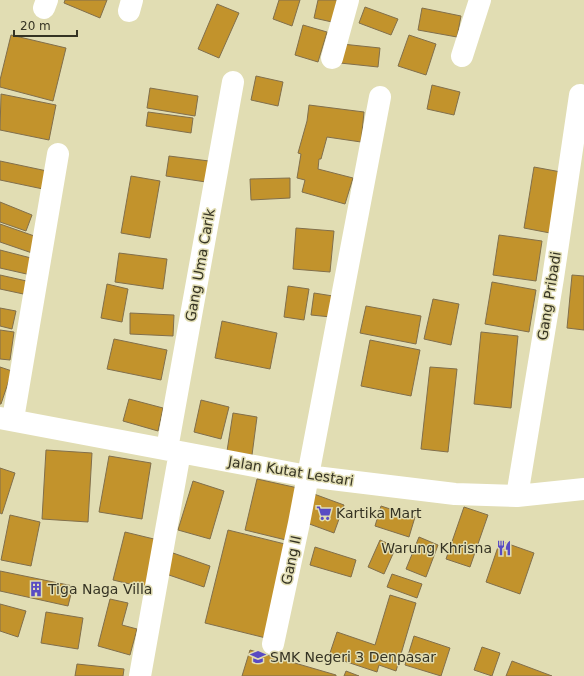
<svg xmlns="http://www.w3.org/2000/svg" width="584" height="676" viewBox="0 0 584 676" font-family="'DejaVu Sans',sans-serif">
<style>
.building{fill:#c2932c;stroke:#816f4c}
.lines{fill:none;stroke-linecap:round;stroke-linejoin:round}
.minor{stroke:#fff;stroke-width:22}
.labels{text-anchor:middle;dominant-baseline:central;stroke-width:3;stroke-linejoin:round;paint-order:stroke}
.street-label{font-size:14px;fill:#353323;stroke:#e1ddb3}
.poi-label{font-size:14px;fill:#353323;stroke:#e1ddb3;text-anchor:start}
</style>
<rect width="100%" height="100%" fill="#e1ddb3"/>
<path class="building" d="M65,0H107L100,18L64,3Z
M279,0H300L292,26L273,19Z
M318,0H337L332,22L314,18Z
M217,4L239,13L219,58L198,49Z
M365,7L398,19L391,35L359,23Z
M422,8L461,16L457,37L418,30Z
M303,25L327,32L318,62L295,55Z
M11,35L66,48L53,101L0,87V80Z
M409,35L436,44L426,75L398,66Z
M342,44L380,48L378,67L340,63Z
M256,76L283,82L278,106L251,100Z
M432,85L460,92L454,115L427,109Z
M150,88L198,96L195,116L147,108Z
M1,94L56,105L49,140L0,130Z
M309,105L364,112L361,142L327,137L321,159H319L318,169L353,178L345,204L302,192L305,180L297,178L301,154L298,153L307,121Z
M148,112L193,118L191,133L146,126Z
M169,156L209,161L206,182L166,176Z
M0,161L47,171L43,189L0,180Z
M534,167L561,172L550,233L524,228Z
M131,176L160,181L150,238L121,233Z
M290,178V198L251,200L250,179Z
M0,202L32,215L26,231L0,222Z
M0,224L40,238L35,254L0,242Z
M296,228L334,231L330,272L293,269Z
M499,235L542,241L536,281L493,275Z
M0,250L35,259L31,275L0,268Z
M119,253L167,259L163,289L115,282Z
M0,275L31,282L28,295L0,289Z
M572,275L584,276V330L567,328Z
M492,282L536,290L529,332L485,324Z
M107,284L128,289L122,322L101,318Z
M288,286L309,289L304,320L284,317Z
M314,293L333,296L331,317L311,315Z
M433,299L459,304L451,345L424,339Z
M366,306L421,316L416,344L360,333Z
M0,308L16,311L12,329L0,326Z
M130,313L174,315L173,336L130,334Z
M222,321L277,333L270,369L215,358Z
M0,330L14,332L10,360L0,359Z
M481,332L518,336L511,408L474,404Z
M114,339L167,350L161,380L107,369Z
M370,340L420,350L411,396L361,386Z
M0,367L12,371L1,404H0Z
M430,367L457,369L448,452L421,449Z
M129,399L163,408L158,431L123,421Z
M201,400L229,407L221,439L194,432Z
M233,413L257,417L252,455L227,451Z
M46,450L92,453L88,522L42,519Z
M109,456L151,463L142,519L99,512Z
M0,468L15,473L2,514L0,513Z
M257,479L298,488L286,540L245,530Z
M193,481L224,491L210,539L178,530Z
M314,494L344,505L334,533L304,522Z
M381,506L415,517L409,537L375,526Z
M464,507L488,515L470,567L446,559Z
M10,515L40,522L31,566L1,560Z
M228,530L293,546L270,639L205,623Z
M125,532L158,540L147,588L113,580Z
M419,537L438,545L426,577L406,569Z
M380,540L396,547L384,574L368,567Z
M500,541L534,553L520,594L486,582Z
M315,547L356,560L351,577L310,565Z
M173,553L210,566L204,587L166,574Z
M0,571L73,586L68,606L0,591Z
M392,574L422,584L417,598L387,587Z
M390,595L416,603L396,671L379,665L377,672L329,656L337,632L375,645Z
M110,599L128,603L122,625L137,629L130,655L98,646Z
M0,604L26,611L18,637L0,631Z
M46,612L83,618L78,649L41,643Z
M414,636L450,648L441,676L405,665Z
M482,647L500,653L492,676L474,670Z
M250,650L336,675V676H242Z
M512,661L552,676H506Z
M77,664L124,669L123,676H75Z
M346,671L359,676H344Z"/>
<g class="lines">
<path class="minor" d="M44,8L47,0
M129,11L132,0
M462,56L480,0
M332,58L348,0
M0,418L307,476L455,494L517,496L584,489
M13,419L58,154
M167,449L233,82
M517,496L553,278L580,95
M273,644L299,523L380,97
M140,676L180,452"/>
</g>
<defs>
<g id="supermarket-bare" transform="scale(1.2)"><path d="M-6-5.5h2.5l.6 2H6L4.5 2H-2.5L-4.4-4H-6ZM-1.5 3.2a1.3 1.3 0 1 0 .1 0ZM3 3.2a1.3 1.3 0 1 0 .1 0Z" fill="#594bc3" stroke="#e1ddb3" stroke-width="2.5" paint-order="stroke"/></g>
<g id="restaurant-bare" transform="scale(1.2)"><path d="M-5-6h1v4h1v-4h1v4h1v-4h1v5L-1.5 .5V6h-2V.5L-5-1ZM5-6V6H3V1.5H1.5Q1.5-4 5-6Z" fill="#594bc3" stroke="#e1ddb3" stroke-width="2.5" paint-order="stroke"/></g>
<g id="building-bare" transform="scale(1.2)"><path d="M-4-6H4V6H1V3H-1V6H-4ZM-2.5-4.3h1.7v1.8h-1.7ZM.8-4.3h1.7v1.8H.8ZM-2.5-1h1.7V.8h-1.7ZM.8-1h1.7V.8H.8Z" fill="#594bc3" stroke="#e1ddb3" stroke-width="2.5" paint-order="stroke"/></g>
<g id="school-bare" transform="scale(1.2)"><path d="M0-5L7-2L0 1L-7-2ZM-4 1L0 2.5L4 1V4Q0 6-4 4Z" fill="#594bc3" stroke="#e1ddb3" stroke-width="2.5" paint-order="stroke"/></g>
</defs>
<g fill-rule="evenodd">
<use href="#supermarket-bare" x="324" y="513"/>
<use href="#restaurant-bare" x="504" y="548"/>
<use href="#building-bare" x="36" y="589"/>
<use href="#school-bare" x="258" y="657"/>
</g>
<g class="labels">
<g class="street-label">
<text transform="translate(200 265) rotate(-80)">Gang Uma Carik</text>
<text transform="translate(549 296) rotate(-81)">Gang Pribadi</text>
<text transform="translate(291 471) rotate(9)">Jalan Kutat Lestari</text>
<text transform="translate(291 560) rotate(-78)">Gang II</text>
</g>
<g class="poi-label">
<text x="336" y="513">Kartika Mart</text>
<text x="492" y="548" text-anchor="end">Warung Khrisna</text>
<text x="48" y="589">Tiga Naga Villa</text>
<text x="270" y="657">SMK Negeri 3 Denpasar</text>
</g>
</g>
<path d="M14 30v6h63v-6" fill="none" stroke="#353323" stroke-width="2"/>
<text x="20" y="30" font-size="12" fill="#353323" stroke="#e1ddb3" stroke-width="3" paint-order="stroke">20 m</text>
</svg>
